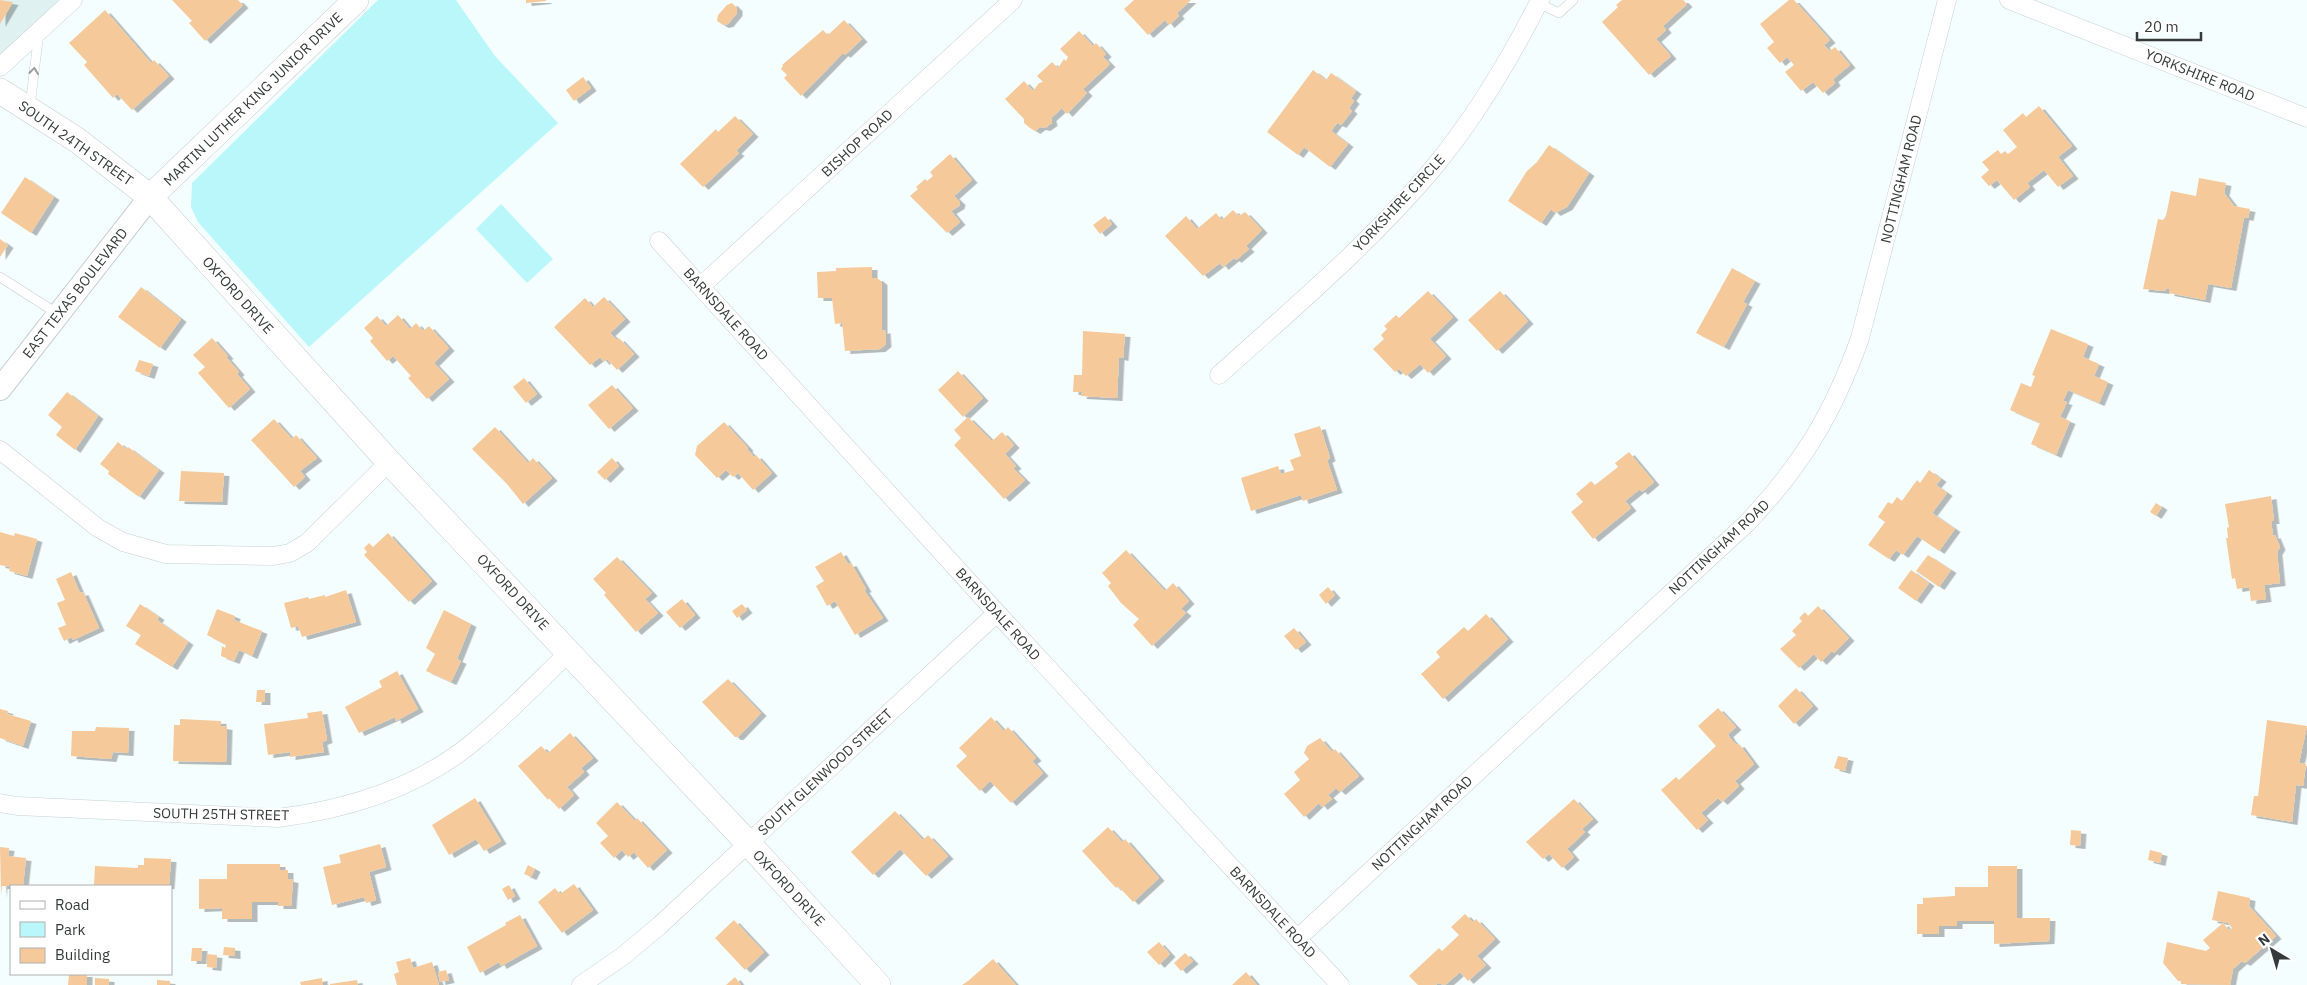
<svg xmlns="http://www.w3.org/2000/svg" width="2307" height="985" viewBox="0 0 2307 985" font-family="'IBM Plex Sans',sans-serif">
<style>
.built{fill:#e0f1f2}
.green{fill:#b9f7fb}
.building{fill:#f6c99a;filter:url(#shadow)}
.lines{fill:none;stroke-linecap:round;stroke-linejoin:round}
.service-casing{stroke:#c8d0d1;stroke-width:10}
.minor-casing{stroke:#c8d0d1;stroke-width:19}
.tertiary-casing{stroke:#c8d0d1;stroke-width:24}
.secondary-casing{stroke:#c8d0d1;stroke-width:26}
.service{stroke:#fff;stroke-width:9}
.minor{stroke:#fff;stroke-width:18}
.tertiary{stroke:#fff;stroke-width:22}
.secondary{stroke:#fff;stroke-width:25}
.oneway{stroke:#9b9c9c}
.labels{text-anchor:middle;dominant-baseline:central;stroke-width:4.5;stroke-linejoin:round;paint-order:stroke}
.street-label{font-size:14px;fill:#373a3a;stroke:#fff}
</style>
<defs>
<filter id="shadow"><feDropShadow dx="5.5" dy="3" stdDeviation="0" flood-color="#0004"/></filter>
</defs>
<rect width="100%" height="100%" fill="#f5fefe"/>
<path class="built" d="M0,0H59L0,57Z"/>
<path class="green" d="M378,0H456L495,56L558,123L309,347L198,222L191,207L192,183Z
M501,204L553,259L527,283L476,229Z"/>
<path class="building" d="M0,0L13,2L0,24Z
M172,0H238L243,5L205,41L189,23L192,21Z
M526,0H546V1L526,3Z
M1134,0H1191L1177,13L1179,16L1169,25L1165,20L1148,35L1124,9Z
M1622,0H1683L1687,4L1663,26L1666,30L1656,39L1671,56L1649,75L1602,22L1618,7L1616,5Z
M1789,0H1794L1830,40L1824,45L1830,51L1835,47L1850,65L1833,79L1835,83L1823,93L1813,82L1801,91L1785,72L1794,65L1787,57L1780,63L1767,48L1774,42L1760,24Z
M732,3L737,8V13L728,24L723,25L717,21L718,15L727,5Z
M105,10L151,63L154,60L169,76L132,110L117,94L113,98L84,65L87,62L69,43Z
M844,20L862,39L845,55L843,53L801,96L784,78L787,75L781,69L783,66L782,65L823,30L828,35Z
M1079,31L1093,46L1096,43L1106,54L1103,57L1110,64L1083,89L1087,93L1067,114L1062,108L1051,118L1052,123L1045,128L1040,127L1035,131L1030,128L1024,123V119L1005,99L1024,81L1033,91L1039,83L1043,82L1037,76L1052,62L1058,68L1064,59L1066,61L1068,57L1060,49Z
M1313,70L1326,80L1331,73L1356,91L1351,98L1354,101L1349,108L1352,111L1341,125L1337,123L1331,131L1348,144L1330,167L1304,147L1298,155L1267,132Z
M583,77L591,88L574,101L566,90Z
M2039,106L2072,146L2058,157L2073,176L2058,187L2044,170L2027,183L2030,187L2014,200L1997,180L1989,186L1981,177L1989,170L1982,162L1998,150L2001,154L2005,151L2008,154L2017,147L2003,130L2023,113L2026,117Z
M735,116L753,134L736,151L739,153L703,187L680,164L716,129L718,132Z
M1549,145L1589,173L1567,207L1555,213L1551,209L1541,223L1508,201L1527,171L1537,162Z
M950,154L972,180L954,196L960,202L959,206L951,211L960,222L947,233L910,196L918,189L916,187L925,179L927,181L933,176L930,172Z
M25,177L54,197L31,233L1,213Z
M2199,178L2226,183L2224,193L2234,206L2250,209L2248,218L2244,217L2231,288L2208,284L2205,300L2169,293V289L2166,288L2165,291L2143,289L2158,219L2163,220L2166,216L2171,191L2196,196Z
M1233,210L1239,216L1245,212L1262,230L1246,246L1249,249L1236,260L1234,258L1223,267L1220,263L1203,276L1165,236L1186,216L1197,229L1216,213L1222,220Z
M1105,216L1112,224L1100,234L1093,225Z
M0,239L8,245L0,257Z
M872,267V278H877L882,282V331L885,330L886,344L880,349L845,351L842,323L835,324L832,298H818L817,272L836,271V268Z
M1732,268L1755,281L1743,302L1747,304L1724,347L1696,333Z
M141,287L181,319L160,348L118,317Z
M1428,291L1453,317L1430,339L1446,356L1428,373L1420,364L1406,376L1399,369L1395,372L1373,349L1384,339L1381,335L1387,329L1384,326L1396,315L1399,318Z
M1500,291L1528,321L1497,351L1468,320Z
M604,297L625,319L610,333L617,340L619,338L634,354L617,370L607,359L604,362L600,357L590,365L554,327L585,298L593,307Z
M398,315L410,329L416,323L423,331L429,326L449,348L434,363L449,379L427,399L408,378L411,376L393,356L387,361L370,341L373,338L364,328L377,316L386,326Z
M2051,329L2088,344L2083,357L2099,364L2094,376L2108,382L2099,403L2068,390L2063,401L2067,402L2060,417L2070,421L2056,455L2031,444L2040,423L2010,410L2021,383L2031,387L2035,376L2032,375Z
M1083,331L1125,334L1123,358L1119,357L1117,398L1081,396L1082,392H1073L1074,375H1082Z
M212,338L228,356L226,357L239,372L237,374L250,389L229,408L198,373L205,367L193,355Z
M139,360L153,364L149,376L135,371Z
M958,371L983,398L963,417L938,390Z
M524,378L537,394L526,403L513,387Z
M612,385L633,408L609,429L588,405Z
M67,392L98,416L75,450L56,435L62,427L48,415Z
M968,417L992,441L1002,432L1014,445L1005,454L1016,466L1013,468L1025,480L1004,499L954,445L961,438L954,430Z
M274,419L292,439L296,435L317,458L300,471L305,477L294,487L251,440Z
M724,422L748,448L747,449L754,457L756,455L772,473L753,490L738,473L733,477L726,470L717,478L695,455L697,446Z
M1320,426L1330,458L1327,460L1337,490L1303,501L1301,495L1251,511L1241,478L1278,466L1281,474L1294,470L1290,460L1301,456L1294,434Z
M495,427L528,463L533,458L552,478L523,504L507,484L472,449Z
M118,442L126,449L128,447L159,470L139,497L108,474L109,471L100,464Z
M1629,452L1654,482L1642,492L1640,489L1625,501L1631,508L1593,539L1571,512L1583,502L1576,494L1591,481L1595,485L1618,467L1615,463Z
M612,458L619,466L605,480L597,472Z
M1929,470L1941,479L1936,485L1947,493L1932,513L1955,529L1939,551L1917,536L1903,555L1896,550L1889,559L1868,545L1885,522L1878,517L1888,502L1892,504L1897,497L1902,501L1917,480L1920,483Z
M181,471L224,473L222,502L179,501Z
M2271,496L2274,521H2271L2273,536L2275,535L2280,547L2277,552L2280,583L2264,585L2266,599L2251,601L2249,587L2237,589L2235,578L2232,579L2226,538H2228L2227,528L2229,527L2225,504Z
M2156,503L2162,507L2156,516L2150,512Z
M0,532L14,536L15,533L37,539L27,576L9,571L10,567L0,565Z
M388,533L432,581L409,602L364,555L367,552L364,548L369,543L373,547Z
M1126,550L1165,591L1173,583L1189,601L1181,609L1186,613L1152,646L1133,625L1139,619L1121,603L1108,586L1111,583L1102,573Z
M841,552L848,564L851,563L866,589L864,590L883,618L855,635L835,601L827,606L816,586L824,581L815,567Z
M1928,555L1951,570L1939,587L1916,571Z
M617,557L652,593L645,599L658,613L636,632L604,595L606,593L593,579Z
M1911,570L1929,583L1916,601L1898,588Z
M71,572L80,593L83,592L99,628L73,640L72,637L64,641L58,628L66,625L57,603L65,600L56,579Z
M1328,587L1335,595L1326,604L1319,595Z
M346,590L356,622L302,637L298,626L291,628L284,603L308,597L309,599L325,595V597Z
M682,599L695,615L680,628L666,612Z
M140,604L159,617L157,620L188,642L172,667L135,644L141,635L126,626Z
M742,604L747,610L737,618L732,611Z
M1818,606L1849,638L1834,653L1832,651L1821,662L1814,654L1799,668L1780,649L1796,635L1792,631L1802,621L1799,618L1805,612L1808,616Z
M217,609L235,616L234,620L262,631L252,656L239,650L234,661L221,656L222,646L225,648L226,645L207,635Z
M444,610L471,624L457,659L461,661L451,682L426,671L435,654L426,648Z
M1486,614L1508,639L1443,699L1421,674L1440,657L1436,652L1464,627L1468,631Z
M1294,628L1306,642L1296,650L1284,636Z
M397,671L418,709L396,721L395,717L359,733L345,707L382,687L379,681Z
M728,679L761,713L738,737H735L702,702Z
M1796,688L1813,706L1794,724L1778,706Z
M257,690H265V702H256Z
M1718,708L1736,727L1728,734L1730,738L1737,745L1739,744L1754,764L1735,781L1739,786L1722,802L1718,798L1701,813L1708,820L1697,830L1661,790L1676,777L1679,780L1716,746L1698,726Z
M0,709L8,711L7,714L31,721L23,746L0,738Z
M322,711L327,740L322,742L324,752L290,757V752L268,755L264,724L308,718L307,713Z
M991,717L1004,731L1008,727L1036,758L1032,761L1043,773L1011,803L990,781L980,791L956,766L967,756L959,748Z
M180,719L221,721V726L227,727L226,762L173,761L174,725H180Z
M2267,720L2307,726L2299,763L2306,764L2303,786L2296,785L2292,822L2251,815L2254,796H2258Z
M96,727L129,728L128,753L113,752L111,759L71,756L72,731H95Z
M570,733L593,758L581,768L584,772L567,787L574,795L559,809L549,798L548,800L518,766L541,746L548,753Z
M1320,738L1332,752L1335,749L1359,776L1340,792L1336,788L1328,795L1332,799L1322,807L1319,803L1304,817L1284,794L1300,780L1294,772L1309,759L1304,753L1307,746Z
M1838,756L1848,758L1845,771L1834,768Z
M475,798L501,841L484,851L476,839L449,855L432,825Z
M1574,799L1593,819L1582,829L1585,832L1567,849L1574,857L1562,868L1549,854L1543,859L1526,842Z
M617,802L635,821L637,818L667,850L648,868L634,852L628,857L622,850L614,858L600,843L608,836L596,823Z
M895,811L923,840L928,835L948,856L926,876L900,849L873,875L851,852Z
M1108,827L1122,842L1125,839L1159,878L1133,902L1118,886L1116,888L1082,851Z
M2071,830L2081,831L2080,846L2070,845Z
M380,844L386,867L369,872L376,900L366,903L364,897L332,905L323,867L341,863L339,855Z
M0,847L9,848L8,856L26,858L23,886H2L1,895Z
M2150,850L2162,853L2160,863L2148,860Z
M144,858L171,859L169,886H94L95,866L138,868V865H144Z
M227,864H280V870H288V879L293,880L291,906H278V902H252V919H222V908L199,909V879H227Z
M528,865L535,869L531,877L524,874Z
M1988,866H2017V918H2050L2049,941L1994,944V921H1957V926H1939V934H1917V904H1923V898L1955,896V887H1988Z
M574,884L593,910L562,933L538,902L555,888L560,894Z
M509,885L515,896L508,900L502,889Z
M2218,891L2250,898L2249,906L2276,936L2245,963L2242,961L2233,969L2230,985L2181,984V981H2178L2163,963L2167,942L2206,951L2210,948L2203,940L2223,923L2229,930L2232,928L2228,923L2212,920Z
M1465,914L1473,922L1476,919L1495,939L1477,956L1486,965L1468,981L1460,972L1445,985L1438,983L1436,985H1418L1409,976L1439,948L1442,951L1459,935L1451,927Z
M520,915L537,946L501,966L499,962L480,973L467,947L506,925L505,923Z
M734,920L764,952L745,970L715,938Z
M1159,942L1170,954L1159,965L1147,952Z
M224,947L235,948V956L223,955Z
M192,948H202L201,961H191Z
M1185,953L1193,961L1181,971L1174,963Z
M207,954L217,955L216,968L207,967Z
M410,958L413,968L432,962L439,985H397L394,974L399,972L396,962Z
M993,959L1016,985H962L968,981Z
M446,970L449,980L440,982L438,972Z
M1246,972L1257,985H1232Z
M69,974H87V985H68Z
M735,977L741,985H726Z
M95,978L109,979V985H95Z
M322,978L323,985H301L300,982Z
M157,980L170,981V985H157Z
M357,980L358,985H330V984Z"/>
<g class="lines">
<g class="service-casing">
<path id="service" d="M1538,3L1559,13L1573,0
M30,106L39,32
M0,277L58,314"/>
</g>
<g class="minor-casing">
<path id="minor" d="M2009,0L2307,118
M0,67L73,0
M659,241L997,613L1340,985
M701,286L1013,0
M1219,375C1291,310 1366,247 1430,172C1474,120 1509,61 1540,0
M0,450L98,528L123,542L166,554L273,556L290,553L307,543L389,462
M0,803L17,806L278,818C350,809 421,787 477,739C510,712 539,681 569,652
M1298,938L1747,523C1802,465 1833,414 1860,338L1947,0
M581,985L623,956L659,926L997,613"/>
</g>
<g class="tertiary-casing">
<path id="tertiary" d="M0,389L150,197"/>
</g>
<g class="secondary-casing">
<path id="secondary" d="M0,91L77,140L150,197L389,462L748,843L878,985
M150,197L356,0"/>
</g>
<use href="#service" class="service"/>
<use href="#minor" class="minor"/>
<use href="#tertiary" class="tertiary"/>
<use href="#secondary" class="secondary"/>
</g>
<defs><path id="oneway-chevron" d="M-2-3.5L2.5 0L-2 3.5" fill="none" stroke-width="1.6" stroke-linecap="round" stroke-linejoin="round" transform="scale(1.25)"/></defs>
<use class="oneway" href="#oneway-chevron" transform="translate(34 71) rotate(-83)"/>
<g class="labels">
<g class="street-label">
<text transform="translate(2200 75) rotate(22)">YORKSHIRE ROAD</text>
<text transform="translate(253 99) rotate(-44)">MARTIN LUTHER KING JUNIOR DRIVE</text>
<text transform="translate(76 143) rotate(35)">SOUTH 24TH STREET</text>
<text transform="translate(857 143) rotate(-43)">BISHOP ROAD</text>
<text transform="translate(1901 179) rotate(-76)">NOTTINGHAM ROAD</text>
<text transform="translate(1399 203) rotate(-47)">YORKSHIRE CIRCLE</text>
<text transform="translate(75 293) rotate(-52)">EAST TEXAS BOULEVARD</text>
<text transform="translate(238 295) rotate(48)">OXFORD DRIVE</text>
<text transform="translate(726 314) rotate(48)">BARNSDALE ROAD</text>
<text transform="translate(1719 547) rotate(-43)">NOTTINGHAM ROAD</text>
<text transform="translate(513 592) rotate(47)">OXFORD DRIVE</text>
<text transform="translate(998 614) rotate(48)">BARNSDALE ROAD</text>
<text transform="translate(825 772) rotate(-43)">SOUTH GLENWOOD STREET</text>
<text transform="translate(221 814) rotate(1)">SOUTH 25TH STREET</text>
<text transform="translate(1422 823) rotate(-43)">NOTTINGHAM ROAD</text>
<text transform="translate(789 888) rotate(47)">OXFORD DRIVE</text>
<text transform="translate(1273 912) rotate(47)">BARNSDALE ROAD</text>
</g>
</g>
<rect x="10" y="885" width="162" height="90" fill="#ffffff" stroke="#afb0b0"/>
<rect x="20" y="901" width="25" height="8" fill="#ffffff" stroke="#afb0b0"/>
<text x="55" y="910" font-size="15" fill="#373a3a">Road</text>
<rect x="20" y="922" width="25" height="15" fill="#b9f7fb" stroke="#afb0b0"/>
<text x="55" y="935" font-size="15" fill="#373a3a">Park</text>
<rect x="20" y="948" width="25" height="15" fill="#f6c99a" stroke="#afb0b0"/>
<text x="55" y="960" font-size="15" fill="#373a3a">Building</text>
<g transform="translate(2272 950) rotate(322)" stroke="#ffffff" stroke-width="4" paint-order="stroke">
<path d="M0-4L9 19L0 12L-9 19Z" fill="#373a3a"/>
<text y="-8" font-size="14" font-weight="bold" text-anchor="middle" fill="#373a3a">N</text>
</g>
<path d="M2137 32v8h64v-8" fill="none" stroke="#373a3a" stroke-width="2.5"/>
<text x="2144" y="32" font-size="15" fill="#373a3a" stroke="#ffffff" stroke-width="4" paint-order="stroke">20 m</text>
</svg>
